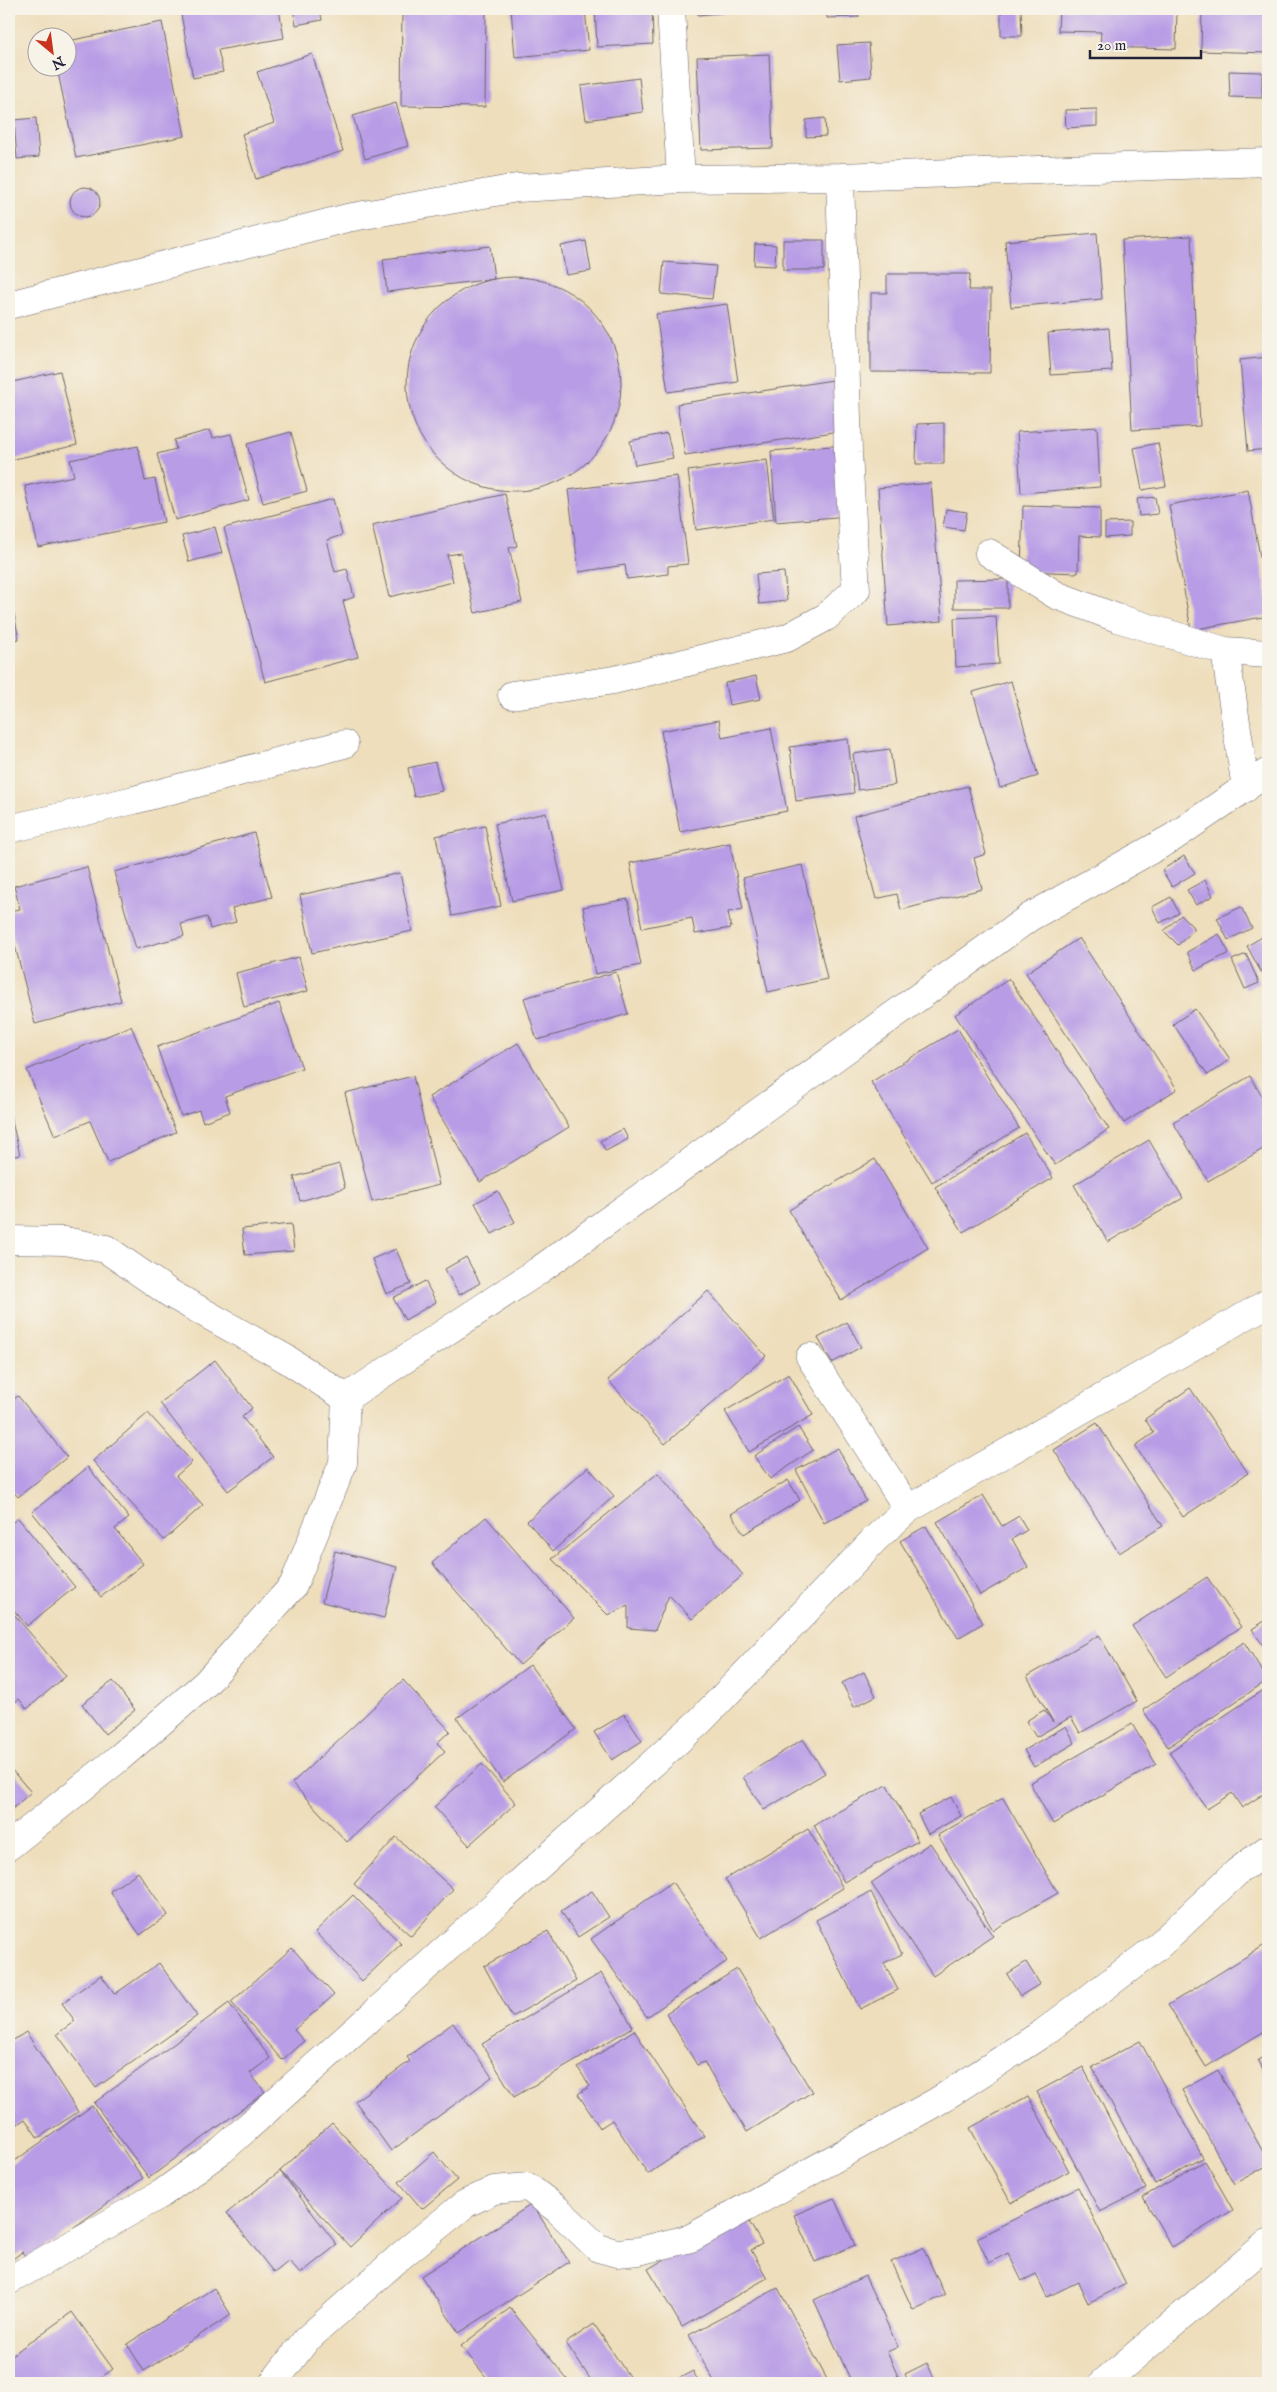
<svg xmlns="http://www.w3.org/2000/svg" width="1277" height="2392" viewBox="0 0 1277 2392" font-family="'IM FELL English',serif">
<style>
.building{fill:#b89ce6}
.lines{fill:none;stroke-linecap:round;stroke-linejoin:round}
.street-casing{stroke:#696468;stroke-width:29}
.street{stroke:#fff;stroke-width:28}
</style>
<rect width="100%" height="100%" fill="#f7f3e8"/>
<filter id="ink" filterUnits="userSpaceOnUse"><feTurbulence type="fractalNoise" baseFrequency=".02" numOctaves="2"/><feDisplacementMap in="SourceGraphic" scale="10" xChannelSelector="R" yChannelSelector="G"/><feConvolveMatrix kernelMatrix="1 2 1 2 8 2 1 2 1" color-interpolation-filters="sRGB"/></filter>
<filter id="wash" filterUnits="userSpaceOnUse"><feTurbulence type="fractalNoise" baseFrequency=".0096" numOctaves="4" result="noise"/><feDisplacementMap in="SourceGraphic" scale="20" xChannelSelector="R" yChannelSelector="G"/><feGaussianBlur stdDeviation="1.12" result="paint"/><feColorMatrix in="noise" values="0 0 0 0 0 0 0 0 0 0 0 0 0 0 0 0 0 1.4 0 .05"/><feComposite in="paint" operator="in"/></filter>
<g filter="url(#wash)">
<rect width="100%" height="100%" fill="#eedebc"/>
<g id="blocks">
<path class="building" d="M180,9H279L284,38L218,50L223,72L193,78Z
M293,9H320L322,20L296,25Z
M402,9H486L485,107L401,106Z
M511,9H585L589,50L515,57Z
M595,9H652L653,44L597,47Z
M697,9H750V10L698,15Z
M827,9H858L859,17L827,18Z
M1001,9H1021L1022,36H1001Z
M1059,9H1177L1176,49L1100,47L1101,32L1058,31Z
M1202,9H1268V53L1201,51Z
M162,22L185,136L76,158L57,68H68V41Z
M869,43L871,77L840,80L837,45Z
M312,54L343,151L256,179L242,134L274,123L257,72Z
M769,54L773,148L701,150L697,57Z
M1229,71L1262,72V98L1230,97Z
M639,78L643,112L586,120L581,86Z
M396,103L408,146L365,159L353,116Z
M1097,109V126L1066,128L1065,110Z
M36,118L39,157L17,159L14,120Z
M825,118L826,136L806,137V120Z
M70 202a15 15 0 1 1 30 0a15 15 0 1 1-30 0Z
M1097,233L1102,299L1011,307L1005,241Z
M1191,236L1200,426L1132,430L1122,240Z
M783,240H824V270H783Z
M586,241L591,271L566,275L561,246Z
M755,244L776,245L775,266L754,265Z
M490,246L494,279L387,292L383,259Z
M664,262L716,266L712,299L661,294Z
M887,274H970L969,290H991L990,373L871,372V293H887Z
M407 384a107 107 0 1 1 214 0a107 107 0 1 1-214 0Z
M727,304L738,382L668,392L656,314Z
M1109,328L1112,371L1051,375L1048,333Z
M1268,357V449L1248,451L1240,360Z
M60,371L77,445L10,460L9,383Z
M833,380L840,431L685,455L677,404Z
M944,423V464H916L917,424Z
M1097,427L1100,487L1021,493L1017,432Z
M210,430L213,438L231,434L249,500L175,520L157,454L176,449L174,440Z
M291,432L307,491L263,503L247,444Z
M667,433L673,458L635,465L630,441Z
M1158,443L1166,486L1142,490L1134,448Z
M843,445L848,516L776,522L771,451Z
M138,446L145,481L155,479L164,522L38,547L25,486L74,476L70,460Z
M767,460L774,519L696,530L688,471Z
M677,476L688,564L668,566V574L627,579L625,565L579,572L568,490Z
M931,483L942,621L888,626L878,488Z
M1248,490L1268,601V616L1191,630L1169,505Z
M505,494L517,546L509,548L522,602L475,613L461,553L447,555L453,582L389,597L372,525Z
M1155,497L1158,514L1139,516L1137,499Z
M333,499L342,535L327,540L335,572L347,569L354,597L343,601L358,657L265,682L224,528Z
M1023,506L1100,508V537L1079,536L1078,573L1021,571Z
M946,509L967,512L964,530L943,527Z
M1130,522V536L1105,538V523Z
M215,527L222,553L189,562L182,536Z
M784,572L787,601L759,604L756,574Z
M1008,579V608H954V580Z
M9,590L19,639L9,641Z
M996,616L999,664L956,667L954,618Z
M756,676L761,699L729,705L725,683Z
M1011,681L1038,776L1000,788L973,692Z
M719,720L722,738L771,728L787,811L680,832L661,731Z
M848,739L854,793L796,801L790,747Z
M890,749L895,785L858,790L853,754Z
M435,762L442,791L414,797L408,768Z
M968,786L986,854L974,858L982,889L901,910L897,894L876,899L854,816Z
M546,813L564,890L512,901L495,824Z
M485,826L501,906L452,916L436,836Z
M254,833L272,897L232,908L236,922L210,929L207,917L181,924L184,936L136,949L114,872Z
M730,843L743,909L728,912L731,928L695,934L692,918L642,928L630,863Z
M1184,856L1195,873L1172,887L1162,870Z
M802,865L827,979L768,992L743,878Z
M87,867L121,1001L35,1024L9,922V911L20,909L14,886Z
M400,873L412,931L312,953L300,895Z
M1205,880L1213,896L1196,905L1187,890Z
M1171,897L1179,913L1160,923L1152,907Z
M628,899L641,965L595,974L583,907Z
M1241,907L1252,928L1228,940L1217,918Z
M1181,915L1195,929L1178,945L1164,931Z
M1219,934L1229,953L1196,970L1187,952Z
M1262,937L1268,948V968L1261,972L1247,946Z
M1079,938L1177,1089L1124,1123L1026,973Z
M1246,954L1259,983L1245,989L1232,960Z
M299,957L308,991L244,1007L236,973Z
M616,972L628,1014L537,1040L524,998Z
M1009,979L1109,1129L1055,1165L955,1015Z
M279,1003L302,1068L225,1096L230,1112L203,1122L199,1110L181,1116L157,1047Z
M1195,1009L1230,1059L1208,1075L1173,1024Z
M131,1026L176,1132L108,1162L90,1121L55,1136L27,1070Z
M958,1029L1019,1128L932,1182L871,1082Z
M518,1043L569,1127L480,1182L429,1097Z
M413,1076L439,1185L372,1202L345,1093Z
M1250,1076L1268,1107V1146L1208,1181L1173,1122Z
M9,1109L20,1155L9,1157Z
M623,1129L628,1139L606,1151L600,1141Z
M1025,1133L1053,1178L963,1232L935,1187Z
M1149,1140L1183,1198L1108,1242L1074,1185Z
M875,1159L928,1248L841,1300L789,1210Z
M339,1164L345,1188L300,1201L294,1177Z
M498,1191L515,1222L492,1234L475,1203Z
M291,1224L294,1251L245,1255L242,1229Z
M396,1249L411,1284L386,1294L372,1259Z
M466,1257L480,1283L459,1295L445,1269Z
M425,1281L436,1302L405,1320L393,1298Z
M708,1291L766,1356L665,1444L608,1380Z
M847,1322L861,1347L832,1363L818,1338Z
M215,1360L252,1408L242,1417L273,1457L228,1491L160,1403Z
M789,1374L813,1415L749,1452L725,1411Z
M1190,1388L1248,1473L1183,1517L1135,1446L1154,1433L1145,1419Z
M18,1396L67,1457L18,1497L9,1487V1403Z
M148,1413L192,1462L176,1476L203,1505L164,1540L93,1461Z
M1097,1423L1163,1526L1119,1553L1054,1450Z
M798,1427L813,1450L770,1479L754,1456Z
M838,1448L866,1501L824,1523L796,1470Z
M88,1467L129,1518L115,1529L143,1564L101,1597L32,1512Z
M588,1467L614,1496L553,1551L527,1521Z
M658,1473L743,1575L692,1619L669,1595L655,1630L628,1628V1606L608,1615L552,1559Z
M788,1480L800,1500L744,1534L731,1514Z
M983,1495L1002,1526L1019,1516L1027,1530L1012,1539L1028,1567L980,1595L937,1522Z
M486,1517L574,1618L520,1665L432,1563Z
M18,1518L75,1587L27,1626L9,1604V1525Z
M926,1526L983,1623L958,1638L900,1541Z
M335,1551L397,1567L384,1618L322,1602Z
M1207,1577L1241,1627L1166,1677L1132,1626Z
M9,1608L66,1676L27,1709L19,1699L9,1707Z
M1268,1619V1653L1252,1629Z
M1099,1635L1137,1701L1080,1733L1071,1717L1036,1737L1026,1721L1044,1710L1053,1722L1027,1676Z
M1244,1642L1268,1680L1168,1747L1143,1710Z
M530,1665L576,1729L503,1782L457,1718Z
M864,1672L876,1696L854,1707L842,1683Z
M403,1680L450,1731L437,1743L445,1751L347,1842L292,1783Z
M113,1681L135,1710L105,1734L82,1704Z
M1265,1689L1268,1694V1791L1242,1808L1232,1793L1207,1809L1169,1752Z
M624,1714L642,1741L612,1760L594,1732Z
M1132,1724L1156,1764L1053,1824L1030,1783Z
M1066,1726L1075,1743L1034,1767L1024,1750Z
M803,1739L825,1773L764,1810L743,1777Z
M482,1764L516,1803L469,1845L434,1807Z
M9,1767L31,1792L9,1812Z
M887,1785L918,1841L844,1882L814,1825Z
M951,1797L961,1816L928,1834L918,1814Z
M1003,1798L1058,1893L993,1930L938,1835Z
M808,1829L843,1888L761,1938L725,1879Z
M396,1837L453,1889L411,1936L354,1884Z
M930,1843L993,1936L933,1976L871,1883Z
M138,1872L168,1915L140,1935L110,1891Z
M672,1882L727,1961L647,2017L591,1939Z
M592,1891L609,1917L578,1937L561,1911Z
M871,1892L902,1954L884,1963L898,1990L860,2009L816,1920Z
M353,1895L401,1944L362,1981L315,1932Z
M548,1931L576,1981L512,2017L484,1966Z
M1268,1943V2029L1206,2067L1168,2005Z
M292,1948L334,1995L294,2030L304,2041L282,2060L231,2002Z
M1026,1962L1040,1984L1020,1996L1007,1974Z
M159,1963L197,2016L96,2088L57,2034L75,2021L62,2003L101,1975L115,1994Z
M737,1969L812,2092L747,2132L704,2062L697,2065L666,2013Z
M601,1973L633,2027L514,2097L482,2044Z
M229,2003L270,2058L250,2073L265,2092L149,2178L94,2103Z
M453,2023L492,2077L391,2151L355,2101L410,2061L407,2057Z
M634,2030L704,2136L648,2174L612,2120L600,2128L578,2094L590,2086L578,2068Z
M26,2032L78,2112L38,2138L25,2119L9,2130V2043Z
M1140,2041L1203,2158L1155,2184L1092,2067Z
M1268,2054V2078L1258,2060Z
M1083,2067L1146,2189L1100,2212L1037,2092Z
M1218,2070L1268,2161V2165L1234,2184L1182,2090Z
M1028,2096L1069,2171L1011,2203L970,2128Z
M92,2106L143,2178L28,2260L22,2252L9,2262V2165Z
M332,2123L402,2198L350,2247L280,2171Z
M434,2152L457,2180L422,2209L399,2182Z
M1205,2161L1233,2210L1172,2247L1143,2197Z
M280,2171L337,2245L300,2274L289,2261L274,2273L227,2213Z
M1078,2187L1126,2284L1088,2303L1078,2282L1047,2297L1036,2274L1022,2281L1008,2253L989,2263L977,2238Z
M834,2198L855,2245L815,2262L794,2215Z
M532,2204L569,2262L459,2333L421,2276Z
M744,2213L762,2244L751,2250L767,2278L682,2327L648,2269Z
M923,2248L945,2295L913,2310L891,2262Z
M865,2276L898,2347L887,2352L901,2383H852L814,2300Z
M214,2288L231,2315L144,2371L127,2344Z
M778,2288L829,2383H715L689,2335Z
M510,2308L570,2383H491L461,2346Z
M72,2312L113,2369L93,2383H9V2357Z
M594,2324L630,2378L623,2383H593L566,2343Z
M927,2363L936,2382L909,2383L905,2374Z
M693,2371L699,2383H670Z"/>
</g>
</g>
<g filter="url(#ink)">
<use href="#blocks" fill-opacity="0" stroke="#696468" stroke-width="1"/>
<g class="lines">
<g class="street-casing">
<path id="street" d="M671,9L681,179
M9,305L347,218L517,188L681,179L840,177L1268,162
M989,553L1056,595L1117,618L1225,651L1268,654
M1225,651L1246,788
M512,695L614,680L787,638L826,617L856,590L848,453L840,177
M9,829L134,800L344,744
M9,1240L65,1241L106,1249L171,1294L288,1360L346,1398
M810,1357L908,1509
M346,1398L538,1271L1030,917L1172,838L1268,772
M9,1846L119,1758L206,1683L293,1586L343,1463L346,1398
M10,2280L161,2194L222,2150L700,1721L877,1537L908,1509L1268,1303
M273,2383L306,2340L403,2254L465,2204L494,2190L528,2187L558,2210L598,2248L617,2253L639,2251L691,2238L938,2101L1043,2033L1156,1948L1237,1872L1268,1849
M1103,2383L1268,2243"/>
</g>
<use href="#street" class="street"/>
</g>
</g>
<rect width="1277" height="2392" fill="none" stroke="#f7f3e8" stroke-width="30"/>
<g transform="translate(52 52) rotate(151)"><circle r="24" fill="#f7f3e8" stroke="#a29fa3"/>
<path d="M0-4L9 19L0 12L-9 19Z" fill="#c8321e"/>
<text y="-8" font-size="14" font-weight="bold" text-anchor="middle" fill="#22223b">N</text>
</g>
<path d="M1090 50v8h111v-8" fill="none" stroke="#22223b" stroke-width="2.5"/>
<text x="1097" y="50" font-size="15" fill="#22223b" stroke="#f7f3e8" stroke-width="4" paint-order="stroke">20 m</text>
</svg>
